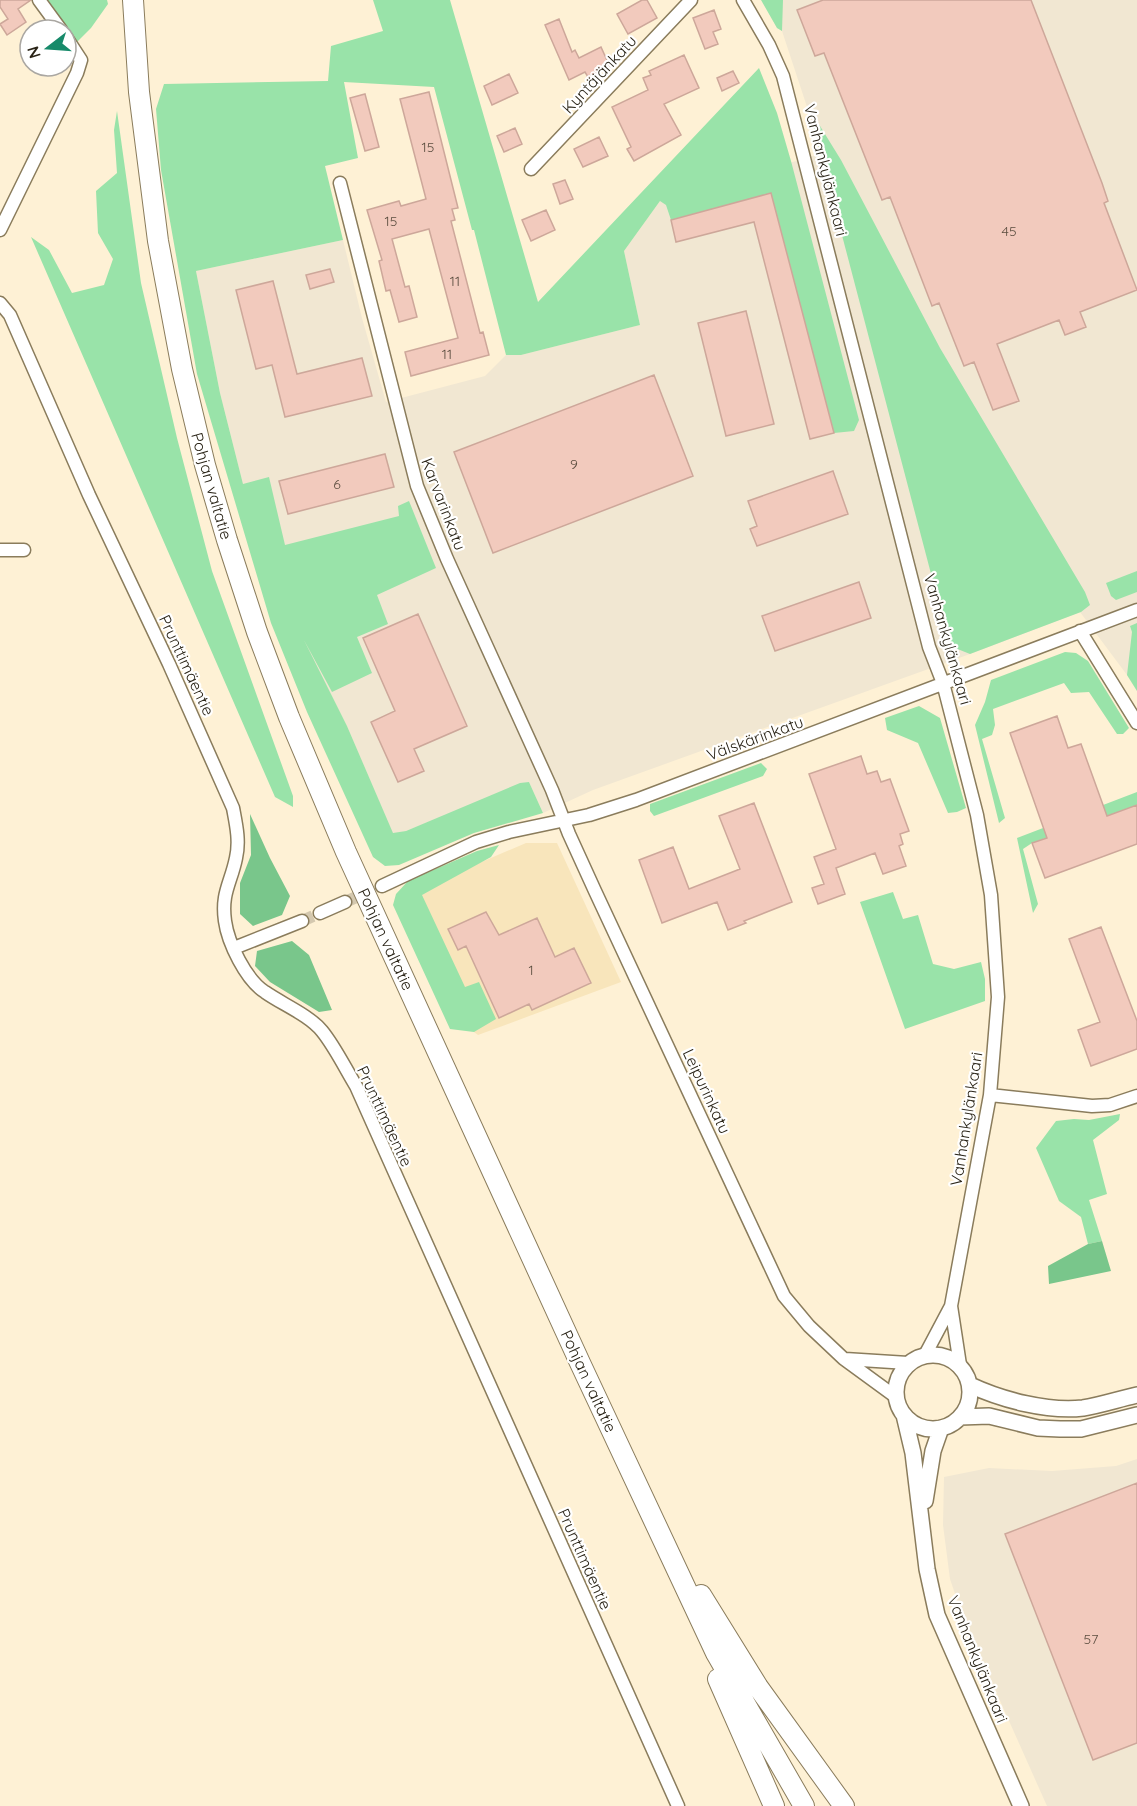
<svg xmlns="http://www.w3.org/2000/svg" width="1137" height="1806" viewBox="0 0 1137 1806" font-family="Quicksand,sans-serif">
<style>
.commercial{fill:#f1e7d2}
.built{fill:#f8e5bb}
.green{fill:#99e3a9}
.forest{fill:#79c68b}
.building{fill:#f2cabd;stroke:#cda79a;stroke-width:1.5}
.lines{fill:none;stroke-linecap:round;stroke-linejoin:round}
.minor-tunnel{stroke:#d4c8af;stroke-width:12;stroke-dasharray:12 6;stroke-linecap:butt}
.minor-casing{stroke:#8a7c5c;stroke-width:15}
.tertiary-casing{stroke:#8a7c5c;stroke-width:18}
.primary-casing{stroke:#8a7c5c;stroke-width:22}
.minor{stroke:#fff;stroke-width:12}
.tertiary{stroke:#fff;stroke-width:15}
.primary{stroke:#fff;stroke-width:20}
.labels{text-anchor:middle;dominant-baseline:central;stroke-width:4.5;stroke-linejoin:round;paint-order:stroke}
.number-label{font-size:14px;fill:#5c4e40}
.street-label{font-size:16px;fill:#2a2417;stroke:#fff}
</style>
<rect width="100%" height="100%" fill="#fef1d5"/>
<path class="commercial" d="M762,0H1137V691L1127,675L1080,612L970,654L593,790L543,813L529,782L406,831L393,834L347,726L276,585L243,484L220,393L196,271L343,240L362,318L386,402L485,376L506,355H521L640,325L624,251L660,201L820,154L813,125L782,31L777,28Z
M1137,1459V1806H1047L964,1620L950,1579L943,1525L944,1477L989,1468L1052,1471L1116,1466Z"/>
<path class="built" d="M526,843H557L621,982L478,1035L474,1032L414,891Z"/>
<path class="green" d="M42,0H107L108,4L91,28L74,45Z
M373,0H450L538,302L759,68L777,113L791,161L859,420L854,431L834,433L771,193L671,220L666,205L660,201L624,251L640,325L521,355H506L474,230H472L434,87L344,82L358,158L325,166L343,240L196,271L220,393L243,484L269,477L285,545L399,516L398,506L409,501L436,568L377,595L388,624L357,637L372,673L332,692L304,640L347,726L393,833L406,831L520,783L529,782L543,813L474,833L399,865L385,866L373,857L307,712L271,623L197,374L161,170L156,109L164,84L328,81L331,46L383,31Z
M761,0H783L782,31L777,28Z
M117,111L141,283L177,438L212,571L293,796V807L275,797L31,237L49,250L72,293L104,285L113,259L98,233L96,191L117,173L114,130Z
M814,121L820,126L841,160L940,348L1085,592L1090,605L1081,612L970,654L950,646L813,125Z
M1137,571V592L1116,600L1111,596L1106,583Z
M1137,623V691L1127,675L1132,632L1130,626Z
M1065,652L1076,653L1088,661L1129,728L1123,734H1117L1089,692L1071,693L1064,683L993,709L995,725L992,735L982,739L1005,818L999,823L975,725L985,702L991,680Z
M919,706L940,718L966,808L957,812L948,813L918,743L887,730L885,718Z
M761,763L767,769L763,776L654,816L650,811V804Z
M1137,792V805L1032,843L1023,849L1038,904L1033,913L1017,838Z
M499,845L491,857L422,895L465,987L479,982L496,1019L474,1032L450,1029L393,905L396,894L408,881L477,851Z
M893,892L903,919L918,915L933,964L954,969L981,962L985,979V1001L905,1029L860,902Z
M1120,1114L1119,1120L1093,1140L1107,1194L1089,1200L1102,1241L1088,1244L1081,1217L1059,1201L1036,1148L1056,1121L1074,1119L1089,1120Z"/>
<path class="forest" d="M250,814L270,858L290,896L282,915L253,926L240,914V883L251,855Z
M292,941L309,955L332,1010L319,1012L270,982L255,966L257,951Z
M1102,1241L1111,1271L1049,1284L1048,1266L1088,1244Z"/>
<path class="building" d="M0,0H31L18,9L26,22L7,35L0,24L8,19L0,7Z
M642,0H647L657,18L628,34L617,14Z
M823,0H1031L1102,183L1108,201L1104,203L1137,290L1080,312L1086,327L1065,335L1059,320L997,344L1019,401L993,410L974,362L964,366L939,303L932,306L890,197L882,200L824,53L815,56L797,10Z
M714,10L721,29L713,32L718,44L705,49L693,18Z
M559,19L572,52L575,50L579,58L601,47L610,67L588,77L585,72L569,80L545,25Z
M684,55L699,88L664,104L681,135L634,161L627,149L631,147L612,107L648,90L643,78L651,75L649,71Z
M733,71L739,83L722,91L717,78Z
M509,74L518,93L492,105L484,86Z
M429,92L458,208L452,209L455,220L451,221L480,333L483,332L489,355L411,376L405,352L458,338L429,229L392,239L405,287L409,286L417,317L399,322L390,290L386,291L379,261L382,260L367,210L399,201L401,206L426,199L400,99Z
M365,94L379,147L365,151L350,98Z
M515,128L522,144L504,152L497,136Z
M599,137L608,156L583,167L574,149Z
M565,180L573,199L560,204L553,184Z
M771,193L834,433L810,439L754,222L676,242L671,220Z
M546,210L555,230L531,241L522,220Z
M330,269L334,282L310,289L306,275Z
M273,281L297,374L362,358L372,396L285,417L272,365L256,369L236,290Z
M746,311L774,424L726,436L698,323Z
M654,375L693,476L493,553L454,452Z
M385,454L394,487L288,514L279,481Z
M833,471L848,514L757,546L750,529L757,526L748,501Z
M859,582L871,618L775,651L762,616Z
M418,614L467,726L414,749L424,771L398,782L371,722L395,711L363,638Z
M1057,716L1068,748L1081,744L1107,816L1137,805V844L1045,878L1032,843L1047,838L1010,733Z
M861,756L867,774L877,771L881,782L890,779L909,831L900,834L903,844L899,846L906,866L883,874L875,853L836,868L845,894L818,904L812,888L824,884L814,857L836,849L809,774Z
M754,803L792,902L744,921L746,923L728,930L717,902L662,923L639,860L673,847L689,889L740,869L719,816Z
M486,912L499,935L537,918L555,957L574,948L591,983L532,1010L529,1004L499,1018L466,946L458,950L448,929Z
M1101,927L1137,1021V1049L1091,1066L1078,1030L1100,1022L1069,939Z
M1137,1483V1743L1093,1760L1005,1534Z"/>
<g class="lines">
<path class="minor-tunnel" d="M345,902L382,886
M302,921L320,913"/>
<g class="minor-casing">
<path id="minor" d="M39,0L61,30
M743,0L769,45L783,76L929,647L943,683L977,815L991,895L998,997L990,1095L951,1306L925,1355
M531,169L691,0
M340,183L417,486L447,559L552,790L569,834L595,891L784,1296L809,1326L844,1359L896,1397
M0,230L77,73L81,60L66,37
M0,303L10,315L89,495L169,664L233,808C236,824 240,841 236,858C231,883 221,893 225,921C228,943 246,980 265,992C282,1004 309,1015 322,1031C335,1047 345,1068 356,1086L678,1806
M0,550H24
M1080,631L1137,723
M382,886L476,842L509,832L589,815L636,800L1137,610
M320,913L345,902
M234,948L302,921
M990,1095L1092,1106L1110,1105L1137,1096
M951,1306L960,1365
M845,1359L908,1363"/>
</g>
<g class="tertiary-casing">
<path id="tertiary" d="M896 1392a37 37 0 1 1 74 0a37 37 0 1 1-74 0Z
M970,1385C1002,1400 1048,1412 1083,1408C1101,1405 1119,1399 1137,1395
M904,1415L913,1453L927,1569L937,1615L1021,1806
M960,1417L989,1416L1038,1428L1060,1429H1081L1137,1415
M925,1501L933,1451L941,1428"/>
</g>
<g class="primary-casing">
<path id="primary" d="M133,0L139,92L158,241L182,369L205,465L227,540L257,632L289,717L346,852L581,1365L716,1653L804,1806
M701,1595L758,1687L844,1806
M718,1679L774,1806"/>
</g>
<use href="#minor" class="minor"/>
<use href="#tertiary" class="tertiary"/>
<use href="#primary" class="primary"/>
</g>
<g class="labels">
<g class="number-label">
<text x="428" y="147">15</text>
<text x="391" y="221">15</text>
<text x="1009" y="231">45</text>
<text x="455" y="281">11</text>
<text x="447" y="354">11</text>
<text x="574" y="464">9</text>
<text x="337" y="484">6</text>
<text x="531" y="970">1</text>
<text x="1091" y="1639">57</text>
</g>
<g class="street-label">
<text transform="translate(599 74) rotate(-47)">Kyntäjänkatu</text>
<text transform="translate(826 170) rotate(76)">Vanhankylänkaari</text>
<text transform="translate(212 486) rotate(74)">Pohjan valtatie</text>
<text transform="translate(444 504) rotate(69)">Karvarinkatu</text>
<text transform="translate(948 639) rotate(74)">Vanhankylänkaari</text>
<text transform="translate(187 665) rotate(65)">Prunttimäentie</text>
<text transform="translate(755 738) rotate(-20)">Välskärinkatu</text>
<text transform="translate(386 939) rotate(65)">Pohjan valtatie</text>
<text transform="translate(707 1091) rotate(65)">Leipurinkatu</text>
<text transform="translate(385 1116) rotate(65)">Prunttimäentie</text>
<text transform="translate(966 1119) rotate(-81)">Vanhankylänkaari</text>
<text transform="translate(589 1381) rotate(65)">Pohjan valtatie</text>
<text transform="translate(585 1559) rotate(66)">Prunttimäentie</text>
<text transform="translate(978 1659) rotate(68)">Vanhankylänkaari</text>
</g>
</g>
<g transform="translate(48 48) rotate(253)"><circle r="28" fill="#ffffff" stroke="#aaa7a2" stroke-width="1.5"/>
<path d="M0-4.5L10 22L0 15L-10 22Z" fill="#178a6a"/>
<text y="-9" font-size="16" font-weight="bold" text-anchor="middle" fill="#2a2417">N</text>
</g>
</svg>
